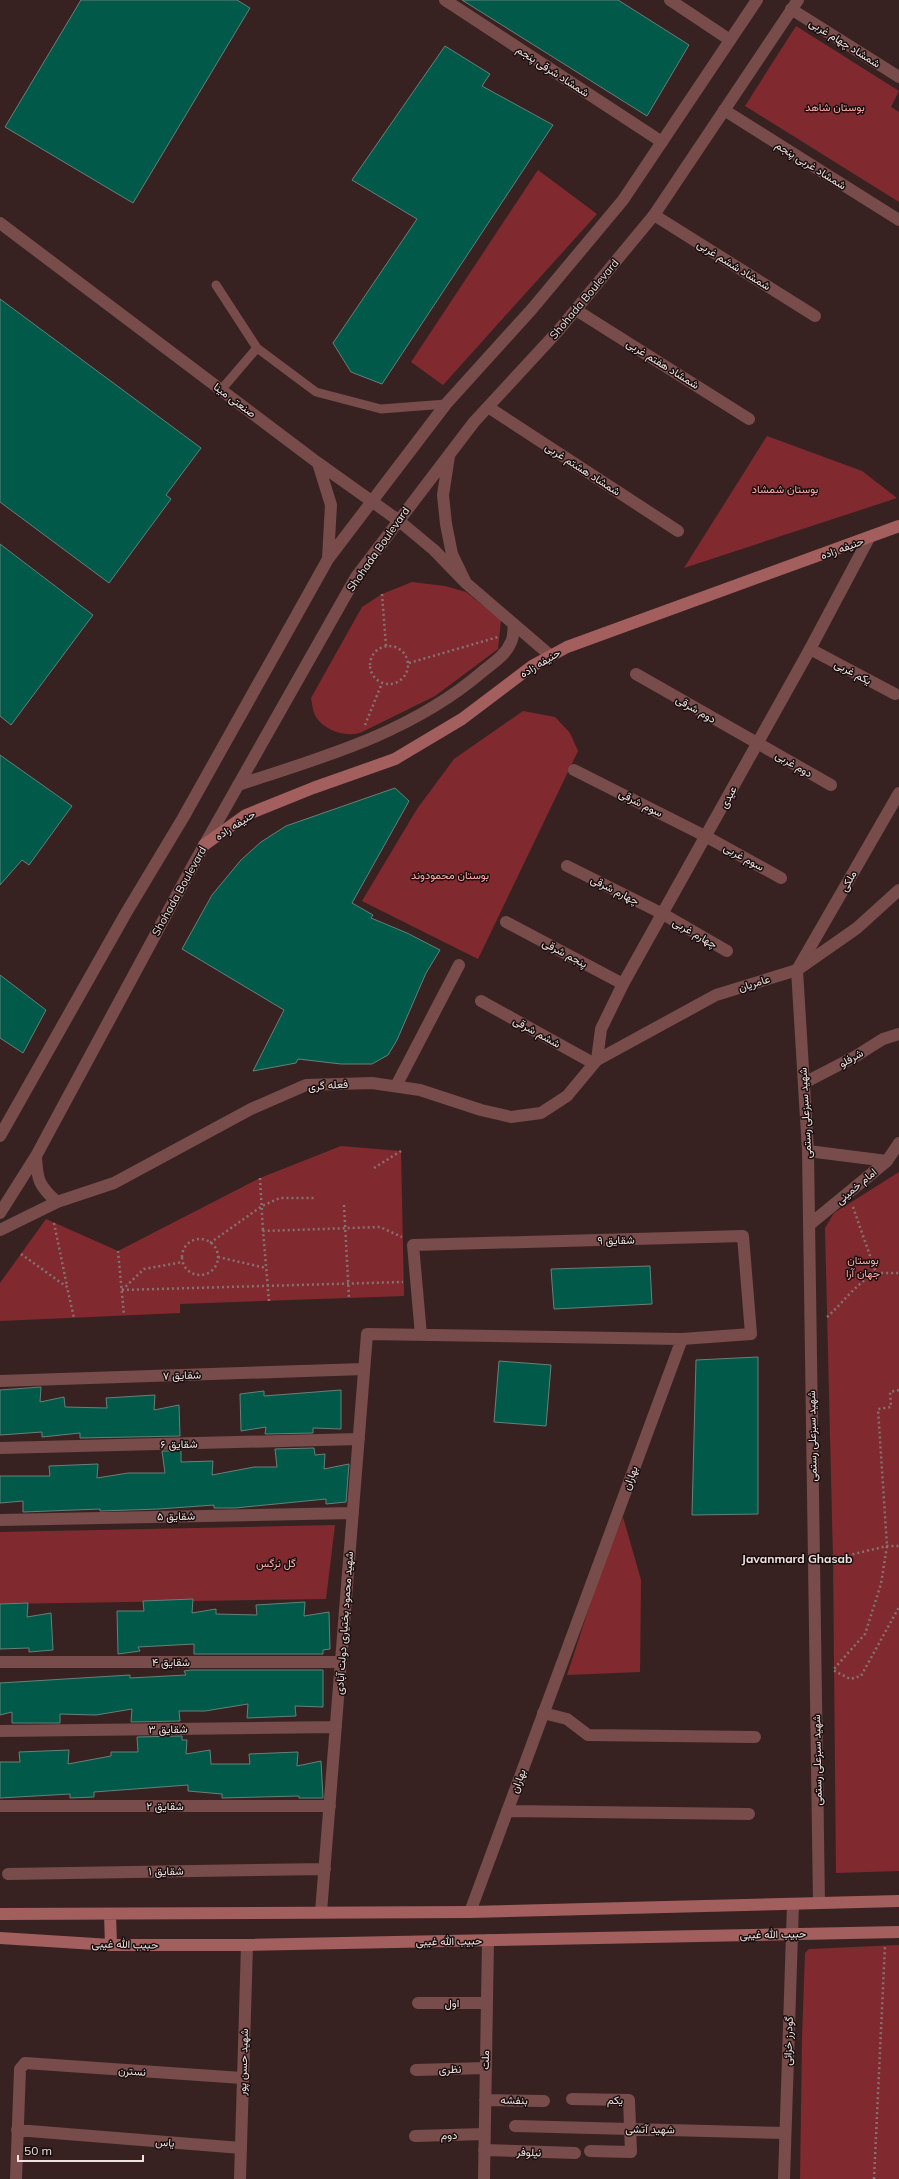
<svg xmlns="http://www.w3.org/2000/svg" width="899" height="2179" viewBox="0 0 899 2179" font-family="Mulish,Vazirmatn,sans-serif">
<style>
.green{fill:#802a2f}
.building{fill:#01594a;stroke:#658179}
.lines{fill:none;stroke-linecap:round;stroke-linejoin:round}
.path{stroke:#857271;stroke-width:2.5;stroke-dasharray:2 3;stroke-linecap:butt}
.service{stroke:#774c4b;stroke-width:9}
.minor{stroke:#774c4b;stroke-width:12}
.tertiary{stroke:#774c4b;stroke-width:12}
.secondary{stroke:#a25f5e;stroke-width:12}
.labels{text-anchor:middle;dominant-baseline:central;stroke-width:3;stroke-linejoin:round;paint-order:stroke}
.street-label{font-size:11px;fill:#f2e3e2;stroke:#180e0e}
.park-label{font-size:11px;fill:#ffaeac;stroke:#180e0e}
.neighbourhood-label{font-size:12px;font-weight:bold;fill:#f2e3e2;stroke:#180e0e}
</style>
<rect width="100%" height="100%" fill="#382221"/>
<path class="green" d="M796,26L899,91L891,107L899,112V202L745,106Z
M538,170L597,214L443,385L411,362Z
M767,436L862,471L897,498L684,568Z
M412,582L445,586L466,592L501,620L498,649L435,696L362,732C347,738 325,731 316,717C313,712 312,704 311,698L362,607L382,594Z
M523,711L555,717L570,733L578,751L478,959L362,901L417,809L454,759Z
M341,1146L401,1151L404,1296L180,1304V1313L0,1321V1283L46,1219L118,1251L260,1178Z
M899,1172V1871L836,1873L833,1559L825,1228L834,1213Z
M623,1517L641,1580L640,1672L567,1675L603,1565Z
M335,1525L326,1599L0,1604V1532Z
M899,1945V2179H800L802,2038L805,1953L809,1949Z"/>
<path class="building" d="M81,0H237L250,8L133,203L5,127Z
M462,0H618L689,45L647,116Z
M445,46L490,74L482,86L553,125L382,384L351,372L333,343L417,219L352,180Z
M0,299L201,448L166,495L171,499L109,583L0,502Z
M0,544L93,615L11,725L0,716Z
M0,755L72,806L29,865L22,860L0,885Z
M395,788L409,801L352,903L373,915L371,918L407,933L440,950L426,973L397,1040L388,1055L372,1064H341L298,1059L296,1063L253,1071L284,1010L182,949L212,895L241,860L261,842L286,826Z
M0,975L46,1010L23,1053L0,1038Z
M650,1266L652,1304L554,1309L551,1269Z
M758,1357V1514L692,1515L696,1360Z
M499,1361L551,1365L546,1426L494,1422Z
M41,1387L40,1402L64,1397L65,1407L107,1408L106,1398L155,1395L154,1410L179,1405L180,1436L80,1438V1433L42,1437V1432L0,1435V1390Z
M341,1390V1429L313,1428V1433L265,1434L266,1427L241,1431L240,1394L264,1391V1396Z
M314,1448L315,1455L325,1454L324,1469L349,1464L346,1502L326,1504V1499L235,1508H214V1505L159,1509L100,1511V1509L23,1512V1501L0,1503V1476H50L49,1466L98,1464L97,1478L128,1473H165L162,1451H181V1462L213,1461L212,1475L254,1467H277L275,1449Z
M193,1599L192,1613L216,1609V1614L257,1615L256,1605L305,1602L304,1616L329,1612L330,1649L323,1650V1654H194V1644L138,1647L140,1651L118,1654L117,1611H144L143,1601Z
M28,1603L27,1617L51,1613L53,1650L29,1652V1648L0,1649V1604Z
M191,1670H323V1707L295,1706L296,1716L247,1718L248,1704L205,1711H179L180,1721L131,1722L132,1709L96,1715L60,1714V1723H12V1712L0,1715V1683L130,1675V1678L186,1675L184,1671Z
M182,1736V1740H187L186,1754L210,1750L211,1764H250L249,1754L298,1752L297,1766L321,1761L323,1798H299V1796L222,1798V1794L188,1791V1785L94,1792V1797L70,1798V1794L0,1798V1762H20L19,1752L69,1750L68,1764L111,1756V1752H138L137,1737Z"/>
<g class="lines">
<path class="path" d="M382,594L386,646
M370 665a19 19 0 1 1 38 0a19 19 0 1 1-38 0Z
M409,663L498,637
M365,725L382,683
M374,1168L401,1151
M260,1178L263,1231
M344,1205L349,1298
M853,1207L876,1273H899
M54,1223L67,1286
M182 1257a18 18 0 1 1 36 0a18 18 0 1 1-36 0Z
M210,1243L262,1206L280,1198H314
M118,1251L124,1315
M21,1254L67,1287L74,1318
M218,1257L266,1268
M122,1290L403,1282
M122,1290L144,1269L183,1262
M269,1301L263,1231L380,1227L402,1237
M827,1317C844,1302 856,1283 876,1273
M899,1390L890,1392L891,1407L878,1409L887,1546L881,1584L865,1634L833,1670L850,1679L861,1676L899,1607
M833,1559L887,1546H899
M874,2179L885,1945"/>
<path class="service" d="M216,285L257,348L316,392L381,409L446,404
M221,390L257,348"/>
<path class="minor" d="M445,0L662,142
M670,0L730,40
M791,9L899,77
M724,110L899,220
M654,215L815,316
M576,310L749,419
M488,407L678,531
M810,649L895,694
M636,674L831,785
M574,770L707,837L781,878
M567,866L663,914L727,951
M506,922L623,984
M797,970L899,793
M481,1001L593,1063
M804,1083L856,1056L883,1039L899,1034
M396,1086L459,965
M421,1335L413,1245L743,1236L751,1334L682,1339
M0,1381L364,1369
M0,1448L359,1439
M0,1520L353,1513
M0,1662H341
M543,1713L567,1719L588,1735L755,1737
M0,1731L336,1727
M0,1806H330
M507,1811L749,1814
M8,1874L325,1869
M321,1912L367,1334L682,1339L470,1912
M418,2003H486
M416,2070L485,2068
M572,2099L629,2100L631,2152L590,2151
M485,2100L544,2101
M515,2126L785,2133
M17,2130L241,2148
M415,2136L484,2134
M484,2150L575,2153
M16,2179L20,2069L25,2063L242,2078
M484,2179L488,1940"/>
<path class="tertiary" d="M0,223L318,463L398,520L434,550L466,583
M449,456L443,495L446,524L452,554L466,583L551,656
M318,463L331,505L328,558
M238,785C324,757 412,732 482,672C493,663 506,655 511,642C514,637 513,629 514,624
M797,970L808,1151L819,1903
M597,1060L601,1029L623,984L810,649L869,538
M0,1136L126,913L183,818L328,559L446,404L532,309L623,200L757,0
M808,1151L887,1161
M36,1156C37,1180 39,1186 57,1202
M0,1213L36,1156L193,865L356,577L474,422L558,331L654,215L798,0
M809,1225L887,1161L899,1143
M0,1230L57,1202L114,1183L251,1109L306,1085L372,1083L420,1090L481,1110L511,1117L541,1113L567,1096L597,1060L716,995L797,970L857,928L899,890
M240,2179L247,1945
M784,2179L793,1904"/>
<path class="secondary" d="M204,845L246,815L313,788L395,759L462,719L532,666L567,647L899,526
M0,1914L470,1912L899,1901
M110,1914L111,1945
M0,1938L111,1945H247L899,1932"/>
</g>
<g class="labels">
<g class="street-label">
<text transform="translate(845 43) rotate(32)">شمشاد چهام غربی</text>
<text transform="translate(553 71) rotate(33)">شمشاد شرقی پنجم</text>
<text transform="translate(811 165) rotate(32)">شمشاد غربی پنجم</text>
<text transform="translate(734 265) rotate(32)">شمشاد ششم غربی</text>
<text transform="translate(584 299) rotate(-50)">Shohada Boulevard</text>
<text transform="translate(663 364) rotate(32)">شمشاد هفتم غربی</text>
<text transform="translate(235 400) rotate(37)">صنعتی مینا</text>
<text transform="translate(583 469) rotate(33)">شمشاد هشتم غربی</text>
<text transform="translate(842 548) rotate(-20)">حنیفه زاده</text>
<text transform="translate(378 549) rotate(-55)">Shohada Boulevard</text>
<text transform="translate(540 663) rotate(-31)">حنیفه زاده</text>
<text transform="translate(853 672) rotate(28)">یکم غربی</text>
<text transform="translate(696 709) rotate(30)">دوم شرقی</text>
<text transform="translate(794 764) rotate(30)">دوم غربی</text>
<text transform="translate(728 797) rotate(-62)">عیدی</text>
<text transform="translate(641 803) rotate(27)">سوم شرقی</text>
<text transform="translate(235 825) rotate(-33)">حنیفه زاده</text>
<text transform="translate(744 857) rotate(29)">سوم غربی</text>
<text transform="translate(848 881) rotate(-60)">ملکی</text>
<text transform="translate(615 890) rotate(27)">چهارم شرقی</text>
<text transform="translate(179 891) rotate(-61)">Shohada Boulevard</text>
<text transform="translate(695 933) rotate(30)">چهارم غربی</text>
<text transform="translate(565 953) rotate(28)">پنجم شرقی</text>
<text transform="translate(754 983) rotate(-17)">عامریان</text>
<text transform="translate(537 1032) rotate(29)">ششم شرقی</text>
<text transform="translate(851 1058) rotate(-29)">شرفلو</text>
<text transform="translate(328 1085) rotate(-4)">فعله گری</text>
<text transform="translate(805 1113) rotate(-93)">شهید سبزعلی رستمی</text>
<text transform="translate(856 1186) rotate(-40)">امام خمینی</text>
<text transform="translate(616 1240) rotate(-1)">شقایق ۹</text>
<text transform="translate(182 1375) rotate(-2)">شقایق ۷</text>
<text transform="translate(812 1436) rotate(-91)">شهید سبزعلی رستمی</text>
<text transform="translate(179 1444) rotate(-1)">شقایق ۶</text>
<text transform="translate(630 1478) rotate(-70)">بهاران</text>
<text transform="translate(176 1516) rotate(-1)">شقایق ۵</text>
<text transform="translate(344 1623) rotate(-86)">شهید محمود بختیاری دولت آبادی</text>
<text x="171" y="1662">شقایق ۴</text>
<text transform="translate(168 1729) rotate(-1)">شقایق ۳</text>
<text transform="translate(817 1760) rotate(-91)">شهید سبزعلی رستمی</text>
<text transform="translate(518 1781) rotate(-70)">بهاران</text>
<text x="165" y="1806">شقایق ۲</text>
<text transform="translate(166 1871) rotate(-1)">شقایق ۱</text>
<text transform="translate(773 1934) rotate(-1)">حبیب الله غیبی</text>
<text transform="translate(449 1941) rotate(-1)">حبیب الله غیبی</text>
<text transform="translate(125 1944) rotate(1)">حبیب الله غیبی</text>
<text x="452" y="2003">اول</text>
<text transform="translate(788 2041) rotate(-88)">گودرز خزائی</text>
<text transform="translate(485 2060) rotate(-89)">ملت</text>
<text transform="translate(243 2062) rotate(-88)">شهید حسن پور</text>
<text transform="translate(450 2069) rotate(-1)">نظری</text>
<text transform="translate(132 2071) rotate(4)">نسترن</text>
<text transform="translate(514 2100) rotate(1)">بنفشه</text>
<text transform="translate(615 2100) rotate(1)">یکم</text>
<text transform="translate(650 2129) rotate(1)">شهید آتشی</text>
<text transform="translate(449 2135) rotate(-2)">دوم</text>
<text transform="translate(165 2142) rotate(5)">یاس</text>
<text transform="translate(529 2152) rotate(2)">نیلوفر</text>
</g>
<g class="park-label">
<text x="835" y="107">بوستان شاهد</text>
<text x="785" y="489">بوستان شمشاد</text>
<text x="450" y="875">بوستان محمودوند</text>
<text x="863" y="1260">بوستان<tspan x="863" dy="13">جهان آرا</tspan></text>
<text x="276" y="1563">گل نرگس</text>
</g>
<g class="neighbourhood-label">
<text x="797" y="1558">Javanmard Ghasab</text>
</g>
</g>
<path d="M18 2155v6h125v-6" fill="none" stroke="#f2e3e2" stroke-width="2"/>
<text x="24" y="2155" font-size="12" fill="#f2e3e2" stroke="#180e0e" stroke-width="3" paint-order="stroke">50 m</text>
</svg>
